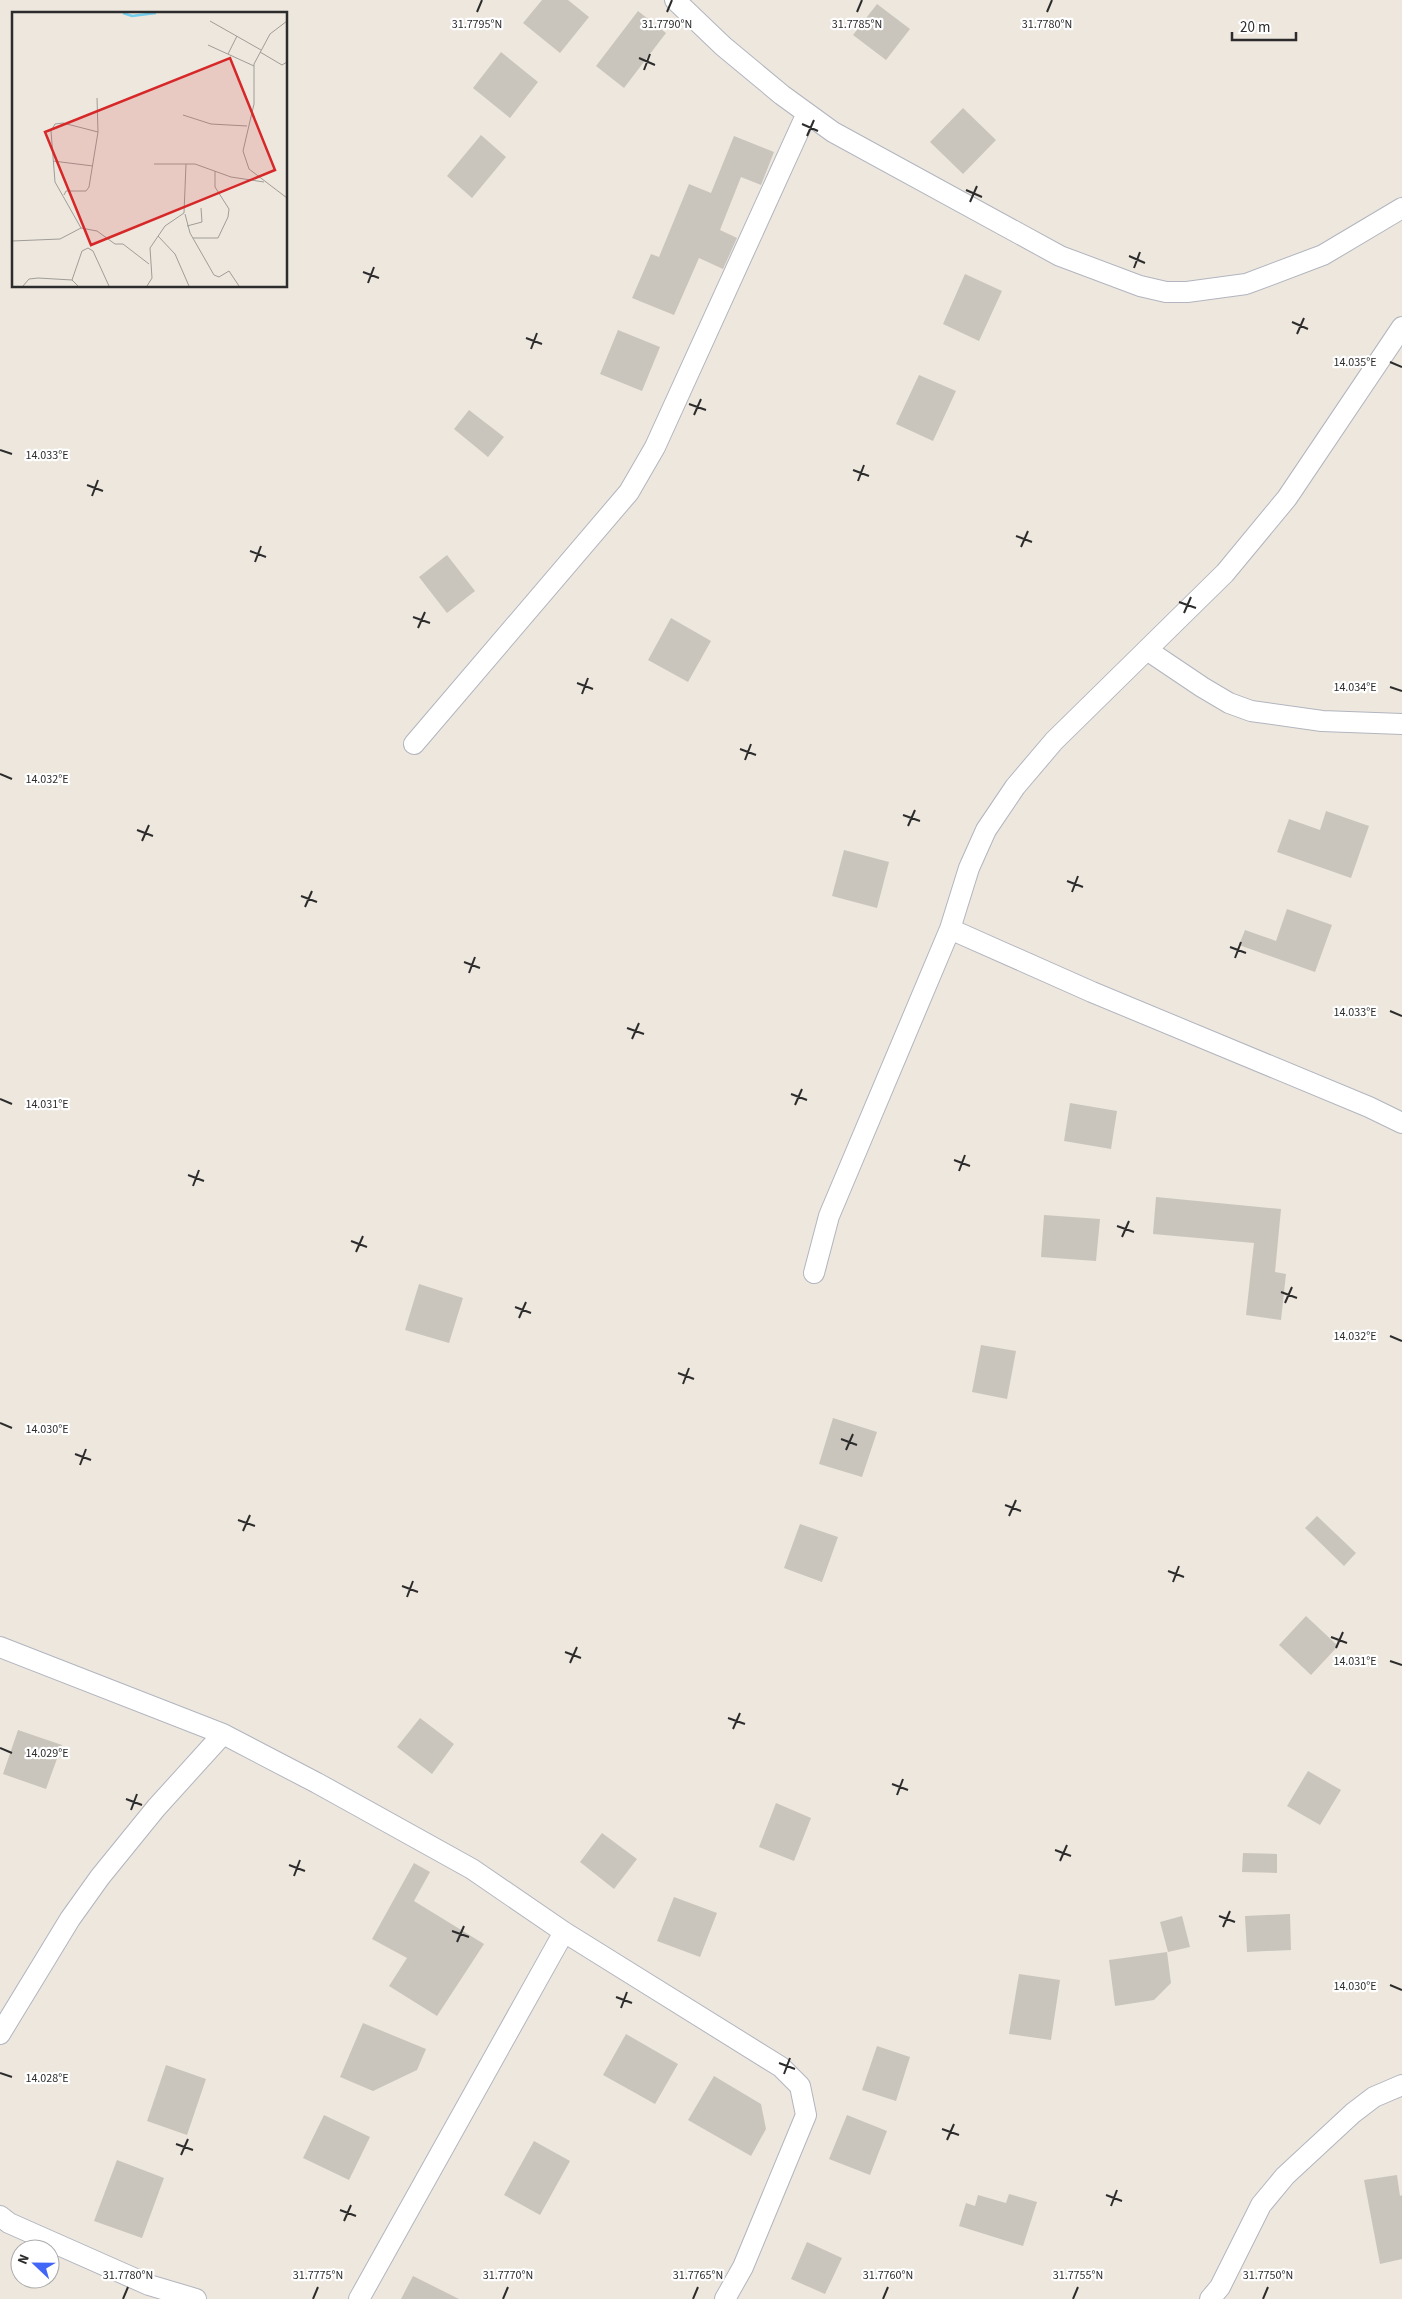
<svg xmlns="http://www.w3.org/2000/svg" width="1402" height="2299" viewBox="0 0 1402 2299" font-family="'Source Sans 3',sans-serif">
<style>
.building{fill:#c9c5bd}
.lines{fill:none;stroke-linecap:round;stroke-linejoin:round}
.minor-casing{stroke:#b2b5bf;stroke-width:22}
.minor{stroke:#fff;stroke-width:20}
.ticks{fill:none;stroke:#2c2c2c;stroke-width:2}
.inset-river{fill:none;stroke:#74ceed;stroke-width:2.5}
.inset-road{fill:none;stroke:#a09c97;stroke-width:1}
.view{fill:#d62828;fill-opacity:0.15;stroke:#d62828;stroke-width:2.5}
.inset-edge{fill:none;stroke:#2c2c2c;stroke-width:2.5}
.ticks-label{font-size:12px;text-anchor:middle;fill:#2c2c2c;stroke:#fff;stroke-width:4.5;stroke-linejoin:round;paint-order:stroke}
</style>
<rect width="100%" height="100%" fill="#ede7de"/>
<path class="building" d="M542,0H568L589,17L560,53L523,23Z
M877,4L910,29L886,60L853,35Z
M638,11L666,33L624,88L596,66Z
M501,52L538,82L510,118L473,88Z
M963,108L996,140L963,174L930,142Z
M481,135L506,157L472,198L447,176Z
M734,136L774,152L761,185L741,177L720,230L737,238L723,269L699,258L674,315L632,298L651,254L659,257L689,184L711,193Z
M965,274L1002,291L979,341L943,324Z
M618,330L660,347L642,391L600,374Z
M919,375L956,391L933,441L896,424Z
M469,410L504,437L488,457L454,429Z
M447,555L475,591L447,613L419,577Z
M671,618L711,641L688,682L648,660Z
M1326,811L1369,826L1351,878L1277,852L1289,819L1320,830Z
M844,850L889,862L877,908L832,896Z
M1287,909L1332,925L1315,972L1239,945L1245,930L1276,941Z
M1070,1103L1117,1111L1111,1149L1064,1141Z
M1156,1197L1281,1209L1275,1272L1286,1274L1281,1320L1246,1315L1254,1243L1153,1234Z
M1044,1215L1100,1219L1096,1261L1041,1257Z
M419,1284L463,1298L449,1343L405,1330Z
M981,1345L1016,1351L1007,1399L972,1392Z
M833,1418L877,1432L862,1477L819,1464Z
M1317,1516L1356,1553L1344,1566L1305,1528Z
M800,1524L838,1537L822,1582L784,1568Z
M1306,1616L1338,1646L1311,1675L1279,1645Z
M420,1718L454,1744L432,1774L397,1747Z
M18,1730L62,1745L46,1789L3,1774Z
M1308,1771L1341,1790L1320,1825L1287,1806Z
M776,1803L811,1818L794,1861L759,1847Z
M602,1833L637,1859L614,1889L580,1862Z
M1243,1853L1277,1854V1873L1242,1872Z
M414,1863L430,1872L414,1901L484,1944L437,2016L389,1986L407,1958L372,1939Z
M674,1897L717,1913L700,1957L657,1941Z
M1290,1914L1291,1950L1247,1952L1245,1916Z
M1182,1916L1190,1947L1168,1952L1160,1922Z
M1167,1952L1171,1983L1154,2000L1115,2006L1109,1960Z
M1019,1974L1060,1980L1051,2040L1009,2034Z
M363,2023L426,2049L417,2070L373,2091L340,2077Z
M626,2034L678,2064L655,2104L603,2075Z
M877,2046L910,2057L896,2101L862,2090Z
M166,2065L206,2079L187,2135L147,2121Z
M714,2076L761,2104L766,2129L751,2156L688,2120Z
M324,2115L370,2137L349,2180L303,2158Z
M847,2115L887,2131L870,2175L829,2159Z
M534,2141L570,2161L540,2215L504,2195Z
M117,2160L164,2178L142,2238L94,2221Z
M1397,2175L1400,2196L1402,2195V2259L1380,2264L1364,2180Z
M1009,2194L1037,2202L1023,2246L959,2226L966,2203L975,2206L978,2195L1006,2203Z
M807,2242L842,2258L825,2294L791,2279Z
M413,2276L459,2299H401Z"/>
<g class="lines">
<g class="minor-casing">
<path id="minor" d="M675,0L723,46L782,95L833,132L1060,256L1140,286L1166,292H1187L1246,284L1323,255L1402,208
M1147,650L1202,687L1229,703L1251,711L1322,721L1402,724
M414,744L629,492L655,447L807,113
M950,929L1092,992L1369,1107L1402,1123
M814,1273L829,1216L950,929L969,868L986,830L1015,787L1054,741L1225,573L1287,498L1402,327
M0,1647L223,1734L317,1783L472,1869L564,1932L781,2067L800,2086L806,2115L743,2267L725,2299
M0,2034L70,1919L100,1877L156,1808L223,1734
M0,2216L9,2223L149,2285L196,2299
M359,2299L564,1932
M1210,2299L1220,2287L1261,2205L1285,2176L1353,2113L1374,2097L1402,2085"/>
</g>
<use href="#minor" class="minor"/>
</g>
<path class="ticks" d="M477,12L482,0M667,12L672,0M857,12L862,0M1047,12L1052,0M639,58L655,65M644,70L650,54M802,124L818,131M807,136L814,120M966,190L982,197M970,202L977,186M1129,256L1145,263M1134,268L1140,252M363,272L379,278M368,283L374,267M1292,322L1308,329M1297,334L1304,318M526,338L542,344M531,349L537,333M1390,362L1402,367M689,404L706,410M694,415L701,399M0,450L12,454M853,470L869,476M858,481L864,465M87,485L103,491M92,496L98,480M1016,536L1032,542M1021,547L1028,531M250,551L266,557M255,562L261,546M1179,602L1196,608M1184,613L1191,597M413,617L430,623M418,628L425,612M577,683L593,689M1390,687L1402,691M582,694L588,678M740,749L756,755M745,760L751,744M0,774L12,779M903,815L920,821M908,826L915,810M137,830L153,836M142,841L149,825M1067,881L1083,887M1072,892L1078,876M301,896L317,902M305,907L312,891M1230,947L1246,953M1235,958L1241,942M464,962L480,968M469,973L475,957M1390,1011L1402,1016M627,1028L644,1034M632,1039L639,1023M791,1094L807,1100M0,1099L12,1104M795,1105L802,1089M954,1160L970,1166M959,1171L965,1155M188,1175L204,1181M193,1186L199,1170M1117,1226L1134,1232M1122,1237L1129,1221M351,1241L367,1247M356,1252L363,1236M1281,1292L1297,1298M1285,1303L1292,1287M515,1307L531,1313M519,1318L526,1302M1390,1336L1402,1341M678,1373L694,1379M683,1384L689,1368M0,1423L12,1428M841,1439L857,1445M846,1450L853,1434M75,1454L91,1460M80,1465L86,1449M1005,1505L1021,1511M1009,1516L1016,1500M238,1520L255,1526M243,1531L250,1515M1168,1571L1184,1577M1173,1582L1179,1566M402,1586L418,1592M407,1597L413,1581M1331,1637L1347,1643M1336,1648L1343,1632M565,1652L581,1658M1390,1661L1402,1665M570,1663L577,1647M728,1718L745,1724M733,1729L740,1713M0,1748L12,1753M892,1784L908,1790M897,1795L903,1779M126,1799L142,1805M131,1810L137,1794M1055,1850L1071,1856M1060,1861L1067,1845M289,1865L305,1871M294,1876L300,1860M1219,1916L1235,1922M1223,1927L1230,1911M452,1931L469,1937M457,1942L464,1926M1390,1985L1402,1990M616,1997L632,2003M621,2008L627,1992M779,2063L795,2069M0,2073L12,2077M784,2074L790,2058M942,2129L959,2135M947,2140L954,2124M176,2144L193,2150M181,2155L188,2139M1106,2195L1122,2201M1111,2206L1117,2190M340,2210L356,2216M344,2221L351,2205M123,2299L128,2287M313,2299L318,2287M503,2299L508,2287M693,2299L698,2287M883,2299L888,2287M1073,2299L1078,2287M1263,2299L1268,2287"/>
<g transform="translate(12 12)">
<rect width="275" height="275" fill="#ede7de"/>
<path class="inset-river" d="M111,1L120,4L144,1"/>
<path class="inset-road" d="M198,9L249,38M275,9L258,22L242,52V92L231,139L237,157L275,186M196,33L242,54M248,40L270,53L275,50M216,42L225,24M171,103L199,112L235,114M41,149L81,154M142,152H183L219,165L252,170M52,183L54,179H74L77,175L86,120L85,86M173,202L178,221L202,263L207,265L217,259L227,274M175,214L190,210L189,196M69,216L43,170L39,119L43,112L51,111L86,120M69,216L85,219L103,232H111L137,252M146,224L163,242L177,274M181,226H206L216,205L217,197L203,175V159M0,229L48,227L69,216M60,268L70,239L76,236L81,239L97,274M11,274L17,267L26,266L60,268L66,274M135,274L140,266L138,236L153,214L172,201L174,152"/>
<path class="view" d="M218,46L263,158L79,233L33,120Z"/>
<rect width="275" height="275" class="inset-edge"/>
</g>
<g class="ticks-label">
<text x="857" y="28">31.7785°N</text>
<text x="477" y="28">31.7795°N</text>
<text x="667" y="28">31.7790°N</text>
<text x="1047" y="28">31.7780°N</text>
<text x="1355" y="366">14.035°E</text>
<text x="47" y="459">14.033°E</text>
<text x="1355" y="691">14.034°E</text>
<text x="47" y="783">14.032°E</text>
<text x="1355" y="1016">14.033°E</text>
<text x="47" y="1108">14.031°E</text>
<text x="1355" y="1340">14.032°E</text>
<text x="47" y="1433">14.030°E</text>
<text x="1355" y="1665">14.031°E</text>
<text x="47" y="1757">14.029°E</text>
<text x="1355" y="1990">14.030°E</text>
<text x="47" y="2082">14.028°E</text>
<text x="128" y="2279">31.7780°N</text>
<text x="318" y="2279">31.7775°N</text>
<text x="508" y="2279">31.7770°N</text>
<text x="698" y="2279">31.7765°N</text>
<text x="888" y="2279">31.7760°N</text>
<text x="1078" y="2279">31.7755°N</text>
<text x="1268" y="2279">31.7750°N</text>
</g>
<g transform="translate(35 2264) rotate(292)"><circle r="24" fill="#ffffff" stroke="#ababab"/>
<path d="M0-4L9 19L0 12L-9 19Z" fill="#4266f7"/>
<text y="-8" font-size="14" font-weight="bold" text-anchor="middle" fill="#2c2c2c">N</text>
</g>
<path d="M1232 32v8h64v-8" fill="none" stroke="#2c2c2c" stroke-width="2.5"/>
<text x="1240" y="32" font-size="15" fill="#2c2c2c" stroke="#ffffff" stroke-width="4" paint-order="stroke">20 m</text>
</svg>
